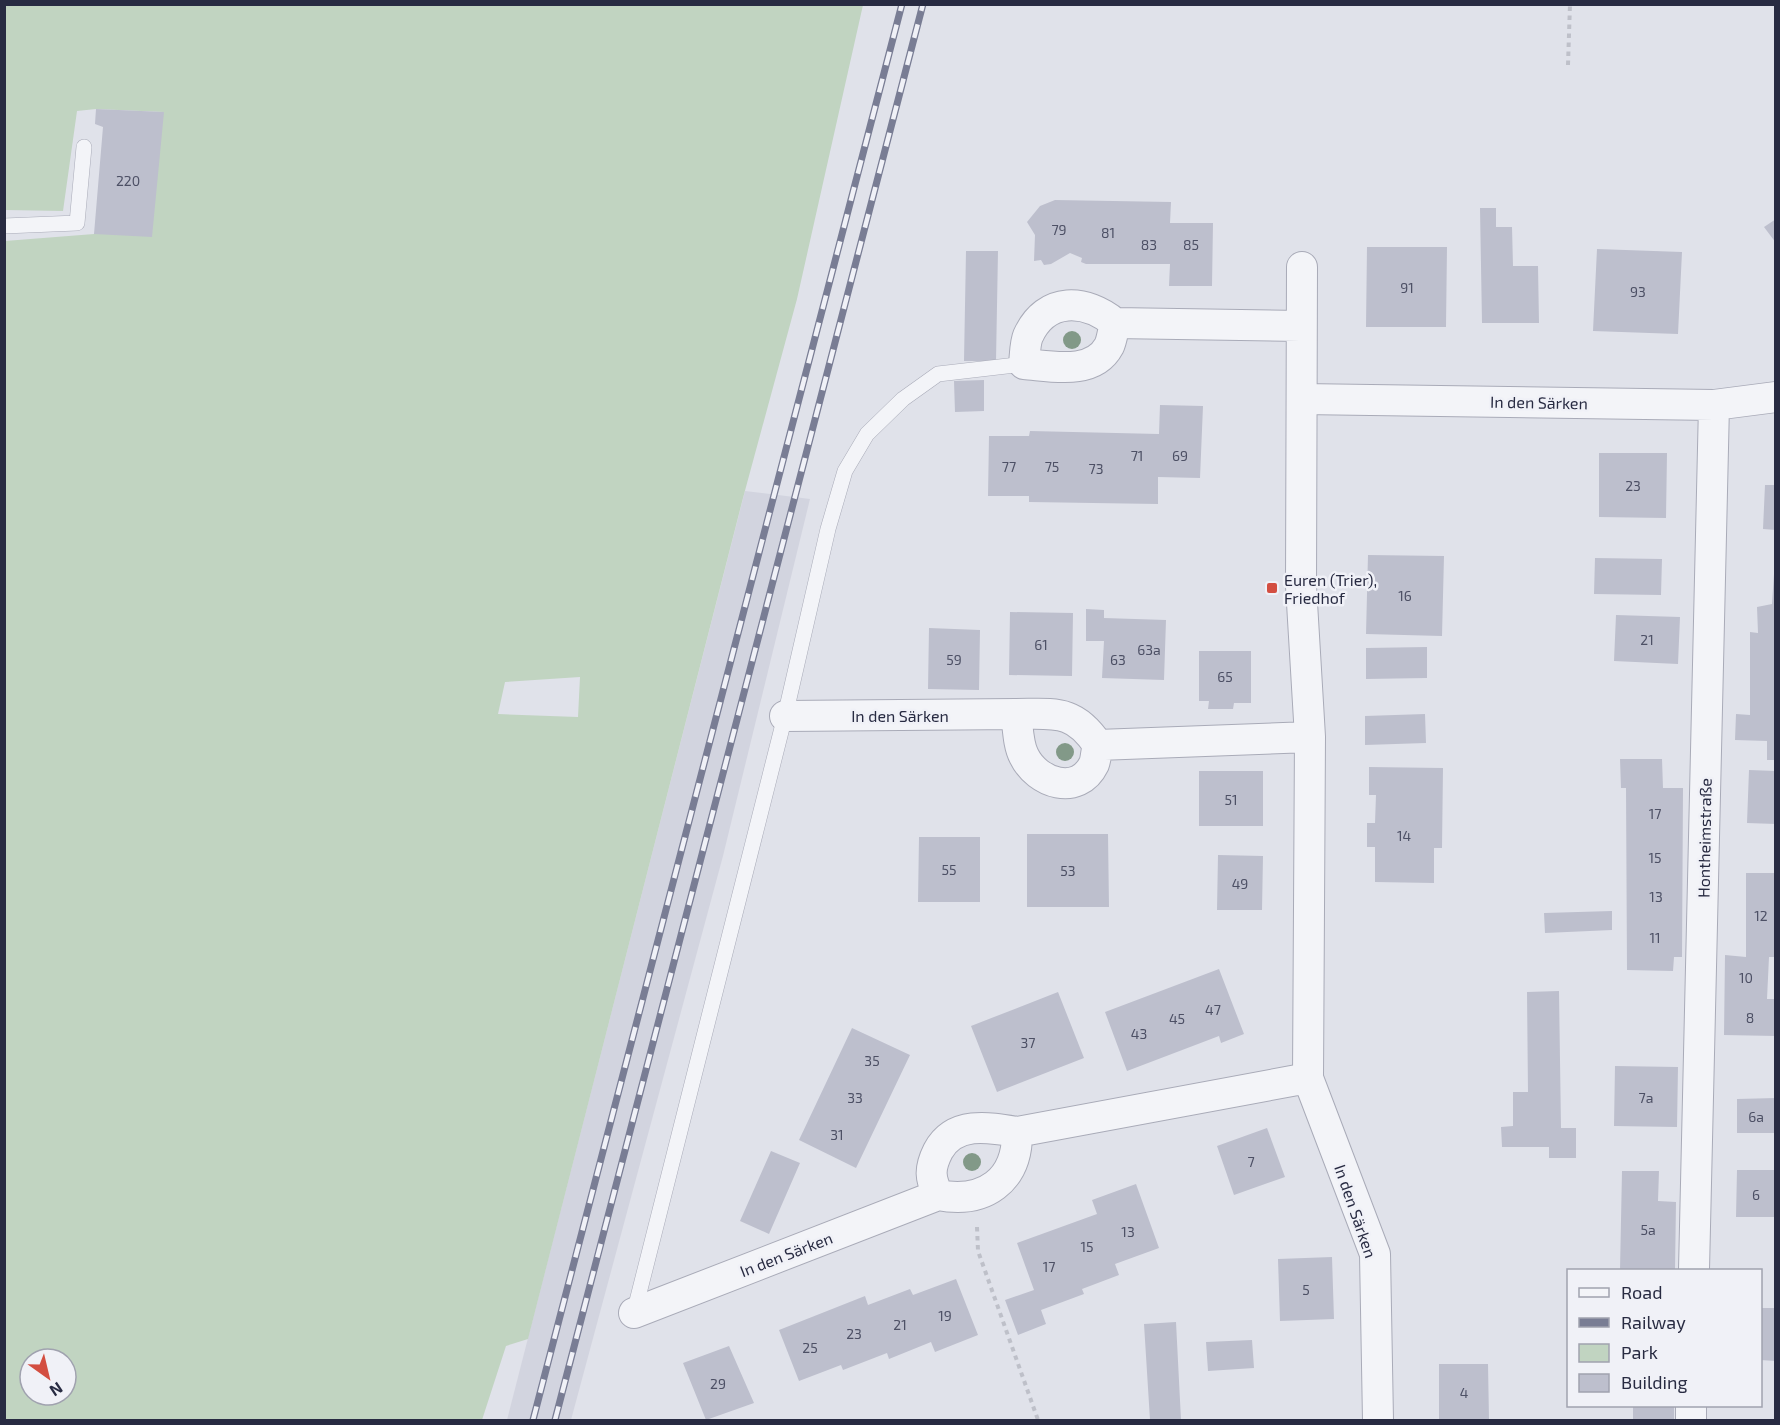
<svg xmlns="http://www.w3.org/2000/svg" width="1780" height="1425" viewBox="0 0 1780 1425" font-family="'Exo 2',sans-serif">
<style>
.built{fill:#d2d4df}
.green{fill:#c1d4c1;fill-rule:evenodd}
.building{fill:#bdbfcd}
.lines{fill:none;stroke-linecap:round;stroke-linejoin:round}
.service-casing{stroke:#a9abb8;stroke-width:16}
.minor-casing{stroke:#a9abb8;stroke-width:32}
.path{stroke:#bec0c9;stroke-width:4;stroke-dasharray:4.5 4.5;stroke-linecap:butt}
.service{stroke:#f3f4f8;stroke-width:15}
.minor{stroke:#f3f4f8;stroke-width:30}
.rail-casing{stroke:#797d94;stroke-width:7}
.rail{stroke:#f0f1f7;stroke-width:4.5;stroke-dasharray:14;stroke-linecap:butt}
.tree{fill:#829988}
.poi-dot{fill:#d34e41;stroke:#f0f1f7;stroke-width:2}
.labels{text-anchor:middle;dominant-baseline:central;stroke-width:5;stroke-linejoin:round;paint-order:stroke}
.number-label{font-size:14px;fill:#4d5065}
.street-label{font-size:16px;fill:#282b42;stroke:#f0f1f7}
.poi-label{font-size:16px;fill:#282b42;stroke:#f0f1f7;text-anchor:start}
</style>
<rect width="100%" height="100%" fill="#e0e2ea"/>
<path class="built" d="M745,491L810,499L723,856L571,1420H507Z"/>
<path class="green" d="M5,5H863L797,299L743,498L528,1339L506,1346L482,1420H5V241L94,234L164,112L96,109L77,111L63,211L5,210ZM580,677L578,717L498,714L505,682ZM30,1359H66V1395H30Z"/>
<path class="building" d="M96,109L164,112L152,237L94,234L103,127L95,124Z
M1055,200L1171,202L1170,223H1213L1212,286H1169L1170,264H1086L1081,262L1082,258L1070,253L1051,264L1044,265L1041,260L1034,261L1035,235L1027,222L1040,206Z
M1480,208H1496V227H1512L1513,266H1538L1539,323H1482Z
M1776,219V243L1764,227Z
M1367,247H1447L1446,327H1366Z
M1597,249L1682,252L1678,334L1593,331Z
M966,251H998L996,361H964Z
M984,380V411L955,412L954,381Z
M1160,405L1203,406L1200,478L1158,477V504L1029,502V496H988L989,436H1029L1030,431L1159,434Z
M1599,453H1667L1666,518L1599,517Z
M1765,485H1776V530L1763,529Z
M1368,555L1444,556L1442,636L1366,634Z
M1595,558L1662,559L1661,595L1594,594Z
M1774,574L1776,760H1767V741L1735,740L1736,714L1750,715V632L1758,633L1757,607L1772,604Z
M1086,609L1104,610V618L1166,620L1164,680L1102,678L1104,641H1086Z
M1010,612L1073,613L1072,676L1009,675Z
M1616,615L1680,617L1678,664L1614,661Z
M929,628L980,630L979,690L928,689Z
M1427,647V678L1366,679V648Z
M1199,651H1251V703H1234L1233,709H1208L1209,701H1199Z
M1425,714L1426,743L1365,745V716Z
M1620,759H1662L1663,788H1683L1682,957H1674L1673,971L1627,970L1626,788H1621Z
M1369,767L1443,768L1442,848H1434V883L1375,882V847H1367V823H1375L1376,795H1369Z
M1749,770L1776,771V824L1747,823Z
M1199,771H1263V826H1199Z
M1027,834H1108L1109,907H1027Z
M919,837H980V902H918Z
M1218,855L1263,856L1262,910H1217Z
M1746,873H1776V957H1769L1767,999H1776V1036L1724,1035L1725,955L1746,957Z
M1612,911V930L1545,933L1544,913Z
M1219,969L1244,1034L1221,1043L1219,1036L1127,1071L1105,1012Z
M1559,991L1561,1128H1576V1158H1549V1147H1502L1501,1127L1513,1126V1092H1528L1527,992Z
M1058,992L1084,1058L997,1092L971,1026Z
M852,1028L910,1055L856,1168L799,1140Z
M1615,1066L1678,1067L1677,1127L1614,1126Z
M1776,1098V1133H1737V1099Z
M1267,1128L1285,1177L1234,1195L1217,1146Z
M771,1151L800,1163L769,1234L740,1221Z
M1737,1170H1776V1217H1736Z
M1622,1171H1659L1658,1201L1676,1202L1675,1270H1620Z
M1136,1184L1159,1248L1115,1264L1119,1275L1082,1289L1084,1294L1041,1310L1046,1324L1018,1335L1005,1300L1034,1290L1017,1243L1097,1214L1092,1200Z
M1332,1257L1334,1319L1280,1321L1278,1259Z
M956,1279L978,1335L935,1352L931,1342L889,1359L887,1353L843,1370L841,1365L799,1381L779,1330L865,1296L868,1305L910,1289L913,1295Z
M1760,1308H1776V1361L1760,1360Z
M1176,1322L1181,1420H1150L1144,1324Z
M1252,1340L1254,1368L1208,1371L1206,1342Z
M729,1346L754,1403L706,1420L683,1363Z
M1439,1364H1488L1489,1420H1439Z
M1633,1406H1674V1420H1633Z"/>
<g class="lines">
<g class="service-casing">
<path id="service" d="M4,226L77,223L84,147
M634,1313L785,716L828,529L845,471L867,434L903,399L938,374L1024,364"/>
</g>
<g class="minor-casing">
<path id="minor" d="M1302,267L1301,586L1310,737L1308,1078L1375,1254L1378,1420
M1115,323C1113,330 1112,340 1109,346C1093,376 1051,366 1024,364C1025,355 1025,343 1028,336C1046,296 1086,299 1115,323L1300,326
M1302,399L1714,405L1776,397
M1016,714C1055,714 1074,709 1098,745
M785,716L1016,714C1018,727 1018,745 1024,756C1037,783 1078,797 1094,764C1096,759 1096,751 1098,745L1310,737
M938,1195C930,1178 929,1169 938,1151C954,1121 988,1127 1017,1132
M1694,1270L1714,405
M634,1313L938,1195C984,1204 1018,1181 1017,1132L1308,1078
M1691,1420V1406"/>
</g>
<path class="path" d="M1568,65L1570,4
M977,1227L978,1251L1038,1420"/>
<use href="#service" class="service"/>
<use href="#minor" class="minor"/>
<g class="rail-casing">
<path id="rail" d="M533,1420L902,4
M555,1420L923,4"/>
</g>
<use href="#rail" class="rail"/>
</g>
<g class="tree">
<circle cx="1072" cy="340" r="9"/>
<circle cx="1065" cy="752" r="9"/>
<circle cx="972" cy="1162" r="9"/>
</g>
<rect class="poi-dot" x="1266" y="582" width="12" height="12" rx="3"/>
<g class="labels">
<g class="number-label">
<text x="128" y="180">220</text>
<text x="1059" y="229">79</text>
<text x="1108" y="232">81</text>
<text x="1149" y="244">83</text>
<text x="1191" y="244">85</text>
<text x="1407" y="287">91</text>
<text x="1638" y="291">93</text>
<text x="1137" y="455">71</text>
<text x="1180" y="455">69</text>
<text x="1009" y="466">77</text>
<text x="1052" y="466">75</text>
<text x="1096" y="468">73</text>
<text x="1633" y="485">23</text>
<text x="1405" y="595">16</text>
<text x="1647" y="639">21</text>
<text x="1041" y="644">61</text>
<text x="1149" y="649">63a</text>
<text x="954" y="659">59</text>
<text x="1118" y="659">63</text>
<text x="1225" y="676">65</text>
<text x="1231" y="799">51</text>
<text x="1655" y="813">17</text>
<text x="1404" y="835">14</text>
<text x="1655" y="857">15</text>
<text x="949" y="869">55</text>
<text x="1068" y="870">53</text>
<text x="1240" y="883">49</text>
<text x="1656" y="896">13</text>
<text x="1761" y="915">12</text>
<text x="1655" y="937">11</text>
<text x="1746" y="977">10</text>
<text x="1213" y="1009">47</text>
<text x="1750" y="1017">8</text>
<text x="1177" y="1018">45</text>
<text x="1139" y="1033">43</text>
<text x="1028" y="1042">37</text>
<text x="872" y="1060">35</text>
<text x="855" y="1097">33</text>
<text x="1646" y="1097">7a</text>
<text x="1756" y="1116">6a</text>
<text x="837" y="1134">31</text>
<text x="1251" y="1161">7</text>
<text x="1756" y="1194">6</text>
<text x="1648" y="1229">5a</text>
<text x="1128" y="1231">13</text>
<text x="1087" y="1246">15</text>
<text x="1049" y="1266">17</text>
<text x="1306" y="1289">5</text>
<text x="945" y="1315">19</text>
<text x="900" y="1324">21</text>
<text x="854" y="1333">23</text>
<text x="810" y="1347">25</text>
<text x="718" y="1383">29</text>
<text x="1464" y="1392">4</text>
</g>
<g class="street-label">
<text transform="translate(1539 402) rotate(1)">In den Särken</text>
<text x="900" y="715">In den Särken</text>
<text transform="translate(1704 838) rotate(-89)">Hontheimstraße</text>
<text transform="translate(1356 1211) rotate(71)">In den Särken</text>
<text transform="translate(786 1254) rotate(-21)">In den Särken</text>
</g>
<g class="poi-label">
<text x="1284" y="579">Euren (Trier),<tspan x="1284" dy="18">Friedhof</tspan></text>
</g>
</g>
<rect width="1780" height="1425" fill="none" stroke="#282b42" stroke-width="12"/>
<rect x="1567" y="1269" width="195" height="138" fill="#f0f1f7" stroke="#a0a2af" stroke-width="1.5"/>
<rect x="1579" y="1288" width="30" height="9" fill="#f3f4f8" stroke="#a0a2af" stroke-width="1.5"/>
<text x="1621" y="1299" font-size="18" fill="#282b42">Road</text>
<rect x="1579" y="1318" width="30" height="9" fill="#797d94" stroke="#a0a2af" stroke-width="1.5"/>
<text x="1621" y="1329" font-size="18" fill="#282b42">Railway</text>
<rect x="1579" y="1344" width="30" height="18" fill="#c1d4c1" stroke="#a0a2af" stroke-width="1.5"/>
<text x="1621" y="1359" font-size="18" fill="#282b42">Park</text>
<rect x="1579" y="1374" width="30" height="18" fill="#bdbfcd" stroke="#a0a2af" stroke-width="1.5"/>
<text x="1621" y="1389" font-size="18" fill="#282b42">Building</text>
<g transform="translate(48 1377) rotate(146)"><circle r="28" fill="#f0f1f7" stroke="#a0a2af" stroke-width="1.5"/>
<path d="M0-4.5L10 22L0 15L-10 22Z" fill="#d34e41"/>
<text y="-9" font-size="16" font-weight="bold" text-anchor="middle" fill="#282b42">N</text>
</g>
</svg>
